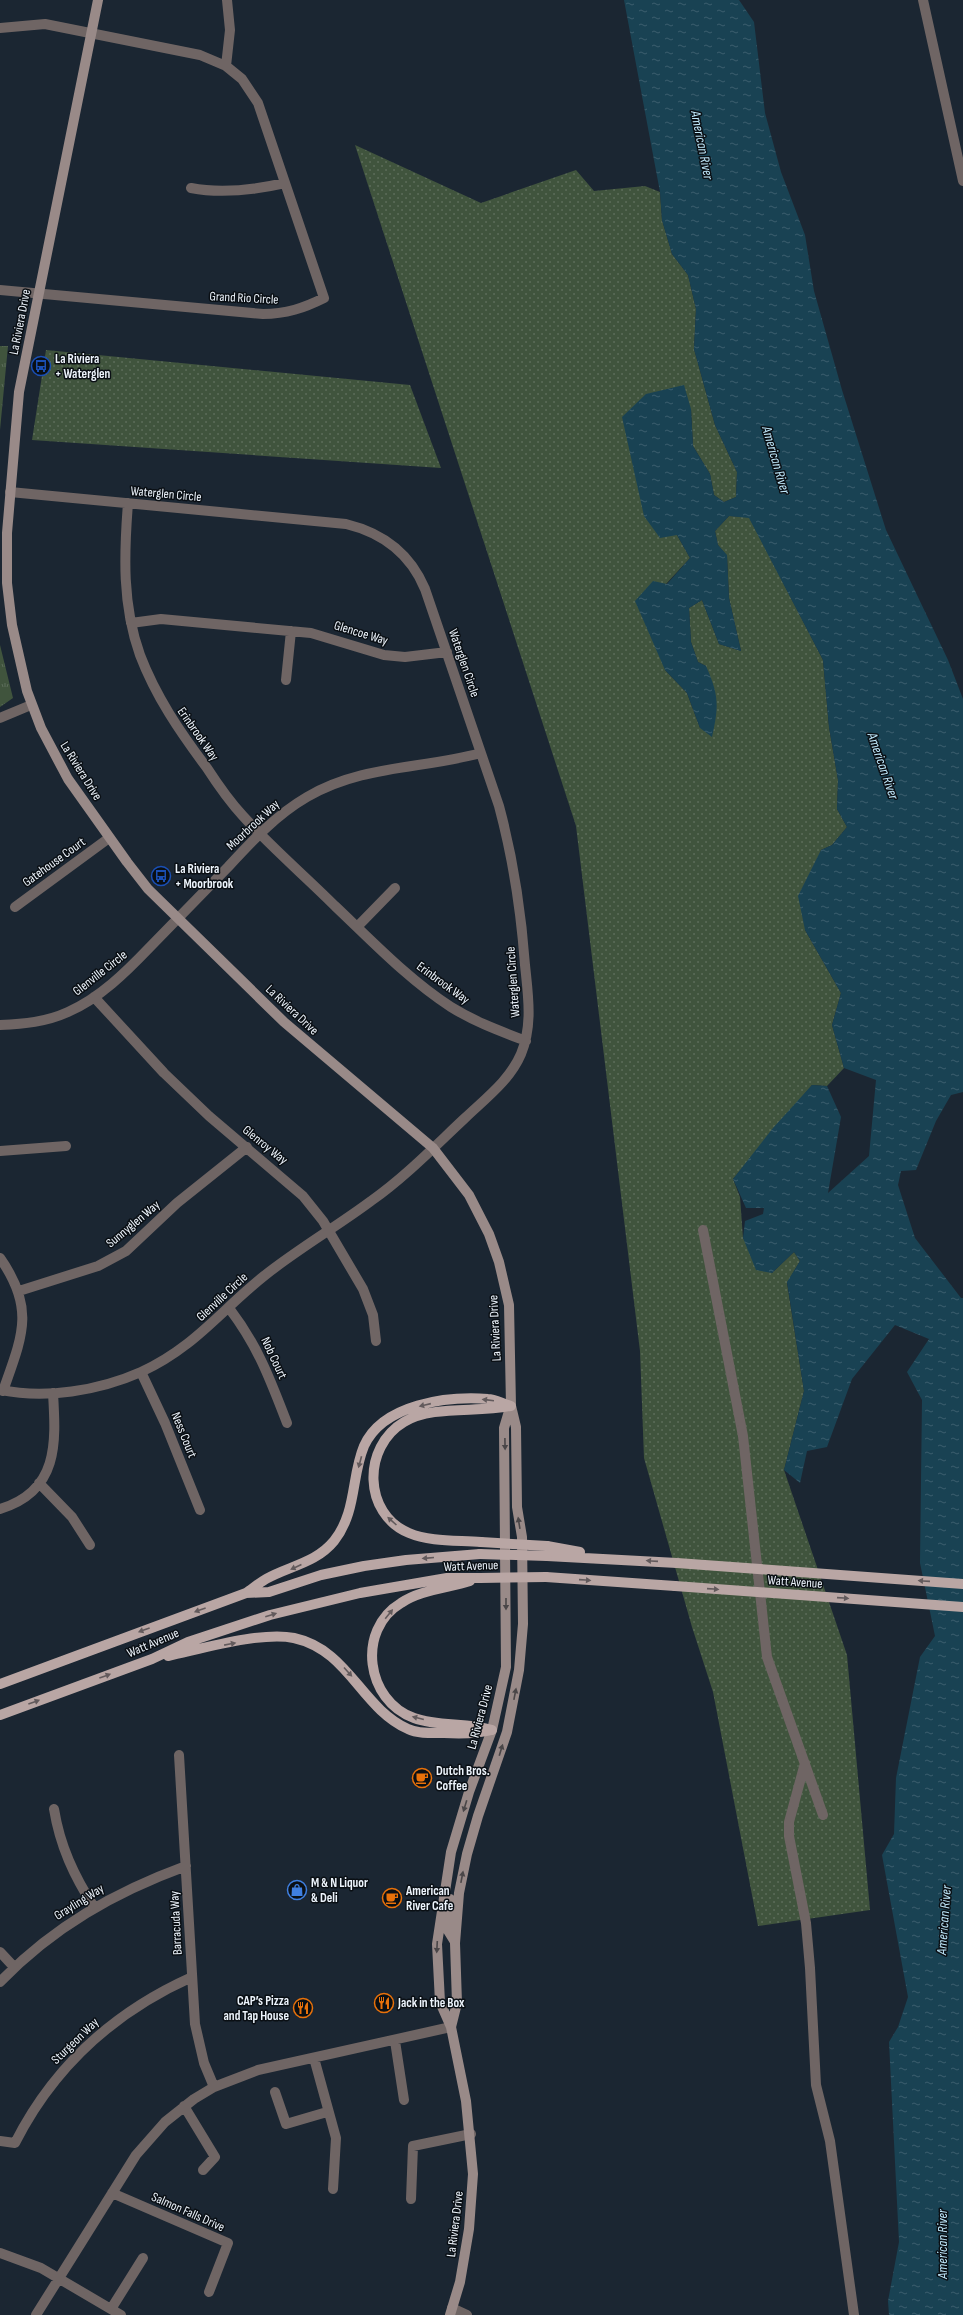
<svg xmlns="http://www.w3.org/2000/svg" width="963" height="2315" viewBox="0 0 963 2315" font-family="'Sofia Sans Condensed',sans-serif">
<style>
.grass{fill:url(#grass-dots)}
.park{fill:url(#park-tufts)}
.water{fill:url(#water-ripples)}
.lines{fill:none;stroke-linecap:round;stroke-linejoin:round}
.street{stroke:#6f6564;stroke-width:10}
.secondary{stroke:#998a88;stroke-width:10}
.primary{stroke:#b9a6a4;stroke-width:10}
.primary-bridge{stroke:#b9a6a4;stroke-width:10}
.oneway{fill:#625a5c}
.oneway2{fill:#4a4648}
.labels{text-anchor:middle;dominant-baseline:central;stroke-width:3;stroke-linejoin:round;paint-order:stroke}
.street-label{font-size:13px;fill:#edf4fc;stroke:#0a0f14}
.poi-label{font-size:13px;font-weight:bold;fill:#edf4fc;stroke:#0a0f14;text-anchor:start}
.water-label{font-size:14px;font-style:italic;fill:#c0e9fc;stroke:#0a0f14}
</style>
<defs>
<pattern id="grass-dots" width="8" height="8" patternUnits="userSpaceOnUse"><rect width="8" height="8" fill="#40543d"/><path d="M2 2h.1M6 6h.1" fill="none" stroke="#5c6d5a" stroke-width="1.8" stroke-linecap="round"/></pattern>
<pattern id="park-tufts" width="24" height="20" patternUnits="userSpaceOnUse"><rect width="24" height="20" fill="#40543d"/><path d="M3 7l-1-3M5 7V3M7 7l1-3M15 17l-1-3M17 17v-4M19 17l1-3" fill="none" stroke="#5c6d5a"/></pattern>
<pattern id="water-ripples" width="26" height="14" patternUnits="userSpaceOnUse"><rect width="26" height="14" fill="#194253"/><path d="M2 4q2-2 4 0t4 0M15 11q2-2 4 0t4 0" fill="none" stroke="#3b5e6d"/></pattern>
</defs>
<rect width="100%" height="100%" fill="#1b2632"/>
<path class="grass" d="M355,145L481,203L576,170L594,191L645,186L660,192L662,220L672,254L688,275L696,309L694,349L715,425L737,472L736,497L724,502L714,495L710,474L693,446L691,409L677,535L690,558L666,584L665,670L687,693L700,728L706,666L698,662L691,642L689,608L702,600L719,644L741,651L729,598L727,556L718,545L715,531L729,516L749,517L823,660L829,727L838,780L837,809L847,827L832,845L821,850L805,930L841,993L832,1025L844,1068L827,1086L812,1085L733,1179L740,1197L743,1238L772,1273L794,1252L800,1261L787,1283L804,1391L784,1470L847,1655L870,1910L758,1926L713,1692L692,1627L644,1458L640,1351L576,826Z
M46,350L410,385L441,468L32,440Z"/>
<path class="park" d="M0,346H8L0,430Z
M0,645L13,698L0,707Z"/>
<path class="water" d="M624,0H739L754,22L765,113L781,172L805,235L814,291L842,390L886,530L948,660L963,699V1092L951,1095L936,1121L916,1170L901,1171L898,1185L915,1238L961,1298H963V2315H889L888,2301L899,2242L889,2042L898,2027L908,1997L882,1855L894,1834L896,1778L920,1657L935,1636L920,1563L922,1400L907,1372L929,1339L895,1325L852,1379L827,1447L807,1451L800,1483L784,1470L804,1391L787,1282L800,1261L794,1252L772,1273L756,1270L743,1238L745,1221L763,1214L764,1208H746L733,1179L773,1128L812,1085L827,1086L841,1117L828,1193L869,1156L876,1080L844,1068L832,1025L841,993L805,930L798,896L821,850L832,845L847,827L837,809L838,780L829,727L823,660L749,518L729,516L715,531L718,545L727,555L729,598L741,651L719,644L702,600L689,608L691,642L698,662L706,666C719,695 719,706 712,737L700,728L687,693L665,670L635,601L653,581L667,584L690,558L677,535L660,538L644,516L622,417L646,394L684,385L691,409L693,446L710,474L714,495L724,502L736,497L737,472L715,425L694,349L696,309L688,275L672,254L662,220L660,192Z"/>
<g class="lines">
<path class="street" d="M923,0L963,181
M0,28L45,24L200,55L226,66
M191,188C222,194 254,190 285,183
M0,290L263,314C286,314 304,308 324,298L258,103L242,79L226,66L230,30L227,0
M128,503C124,554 122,605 140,655C156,697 180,732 207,768C218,785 230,802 243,816C272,848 305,876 335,906C372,941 408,979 451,1007C475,1022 500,1031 526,1041
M131,623L161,619L311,633L384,655L405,657L447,652
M286,680L291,631
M0,718L31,705
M15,907L109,838
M357,927L395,888
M94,997L164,1073L209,1116L303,1196L323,1221L363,1289L373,1315L376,1341
M0,1025C24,1024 46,1022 68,1012C100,998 126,972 150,947C176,920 202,894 228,867C252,841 276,815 307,797C361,765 422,769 481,753
M0,1151L66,1146
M703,1230L743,1436L767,1657L823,1815
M0,1258C36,1309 22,1337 3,1391
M19,1291L98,1266L126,1251L177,1203L247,1147
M229,1308C258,1346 270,1379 287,1423
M141,1372L165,1423L200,1510
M0,1390C46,1399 98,1391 141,1372C195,1347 220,1311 264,1276C298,1249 336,1227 371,1201C405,1177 435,1146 465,1118C486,1098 510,1080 521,1054C533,1025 528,995 525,965C521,910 513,858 499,806L425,589C410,553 383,533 346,524L10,492
M39,1483L72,1517L90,1545
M0,1509C59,1491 56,1443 53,1393
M179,1755L195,2024L204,2063L214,2087
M805,1763L789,1822V1836L806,1923L810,1968L816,2085L830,2141L854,2315
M54,1809C60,1846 74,1876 94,1907
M0,1952L14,1967
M0,1982C53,1927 115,1892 186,1866
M395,2041L404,2100
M314,2058L336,2138L333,2189
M275,2092L286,2124L327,2112
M184,2106L215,2157L203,2170
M0,2141L15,2143C54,2066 114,2012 192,1977
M112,2193L228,2243L209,2292
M411,2199L413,2146L471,2134
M0,2253L41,2268L121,2315
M452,2308L467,2315
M111,2309L143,2258
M36,2315L136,2155L165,2122L194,2099L214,2087L258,2070L451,2027"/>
<path class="secondary" d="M98,0L19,392L7,533V583L12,625L27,691L41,728L68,779L127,862L148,889L284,1022L433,1148L469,1195L489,1234L499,1262L509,1305L511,1406L516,1427L517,1507L522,1537L523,1624L519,1670L507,1732L478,1816L467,1854L459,1893L455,1943L457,2003L451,2027
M450,1899L447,1929L455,1942
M450,2315L460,2282L469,2229L473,2174L466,2101L451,2027L440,2002L437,1944L451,1852L469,1792L492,1730L506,1667L504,1428L510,1408"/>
<path class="primary" d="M481,1542C459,1540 430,1542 409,1533C363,1514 362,1447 404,1422C432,1405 477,1413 510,1406
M547,1546L580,1552
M547,1556L677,1563
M546,1577L675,1586
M470,1581C448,1588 420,1590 401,1603C356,1630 366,1701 414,1718C439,1727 467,1722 492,1730
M246,1593C252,1589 259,1583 266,1579C289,1566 316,1563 334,1541C357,1512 351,1477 364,1446C383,1404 447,1396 488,1399C495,1399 503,1404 511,1406
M168,1656C201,1649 262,1631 294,1638C349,1650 361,1708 408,1729C418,1734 433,1733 444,1733C461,1734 476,1734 492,1730
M0,1684L246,1593L269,1592L321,1575L364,1566L406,1560L480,1554
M0,1715L152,1659L188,1642L270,1615L360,1593L447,1578H480"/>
<path class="primary-bridge" d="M481,1542L547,1546
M480,1554L547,1556
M677,1563L963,1584
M480,1578L546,1577
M675,1586L963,1607"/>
</g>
<defs><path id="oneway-solid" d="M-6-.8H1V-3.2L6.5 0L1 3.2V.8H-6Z"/></defs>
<g class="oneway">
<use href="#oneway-solid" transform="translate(488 1400) rotate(-173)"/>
<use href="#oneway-solid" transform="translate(425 1405) rotate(167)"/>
<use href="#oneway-solid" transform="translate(360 1462) rotate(105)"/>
<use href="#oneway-solid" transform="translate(392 1521) rotate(-138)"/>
<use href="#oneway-solid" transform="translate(428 1558) rotate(175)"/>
<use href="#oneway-solid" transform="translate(652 1561) rotate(-176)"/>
<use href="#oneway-solid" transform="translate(296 1567) rotate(155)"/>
<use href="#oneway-solid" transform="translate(585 1580) rotate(4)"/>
<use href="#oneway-solid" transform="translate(924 1581) rotate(-176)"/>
<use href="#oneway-solid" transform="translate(713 1589) rotate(4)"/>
<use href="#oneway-solid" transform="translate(843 1598) rotate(4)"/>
<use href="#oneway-solid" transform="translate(200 1610) rotate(160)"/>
<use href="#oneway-solid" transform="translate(389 1614) rotate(-51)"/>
<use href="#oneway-solid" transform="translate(271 1615) rotate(-17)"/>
<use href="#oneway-solid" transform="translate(144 1630) rotate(160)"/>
<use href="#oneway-solid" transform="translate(230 1644) rotate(-11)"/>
<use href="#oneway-solid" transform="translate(348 1672) rotate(48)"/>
<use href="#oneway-solid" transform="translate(105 1676) rotate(-20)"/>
<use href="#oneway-solid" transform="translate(34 1702) rotate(-20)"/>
<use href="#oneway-solid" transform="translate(418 1718) rotate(-166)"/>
</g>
<g class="oneway2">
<use href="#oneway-solid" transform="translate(505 1444) rotate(89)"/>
<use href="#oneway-solid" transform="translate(519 1523) rotate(-99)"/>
<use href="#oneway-solid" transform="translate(506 1604) rotate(90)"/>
<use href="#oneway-solid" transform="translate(515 1694) rotate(-79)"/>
<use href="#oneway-solid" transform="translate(501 1750) rotate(-73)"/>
<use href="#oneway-solid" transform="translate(465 1806) rotate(107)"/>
<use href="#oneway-solid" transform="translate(462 1877) rotate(-79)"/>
<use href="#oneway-solid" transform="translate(437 1947) rotate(93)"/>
</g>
<defs>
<g id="bus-ring" transform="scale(1)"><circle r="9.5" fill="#0a0f14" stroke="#1a4fb4" stroke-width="1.5"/><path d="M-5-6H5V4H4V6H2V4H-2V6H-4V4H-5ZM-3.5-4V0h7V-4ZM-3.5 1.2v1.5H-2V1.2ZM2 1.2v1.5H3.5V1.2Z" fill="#1a4fb4"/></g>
<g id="cafe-ring" transform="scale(1)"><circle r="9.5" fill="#0a0f14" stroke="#e8710a" stroke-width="1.5"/><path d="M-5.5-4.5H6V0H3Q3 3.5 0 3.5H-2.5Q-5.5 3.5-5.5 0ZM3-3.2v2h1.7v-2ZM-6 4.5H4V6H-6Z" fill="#e8710a"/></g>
<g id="shop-ring" transform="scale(1)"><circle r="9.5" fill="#0a0f14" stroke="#3f7fe0" stroke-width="1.5"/><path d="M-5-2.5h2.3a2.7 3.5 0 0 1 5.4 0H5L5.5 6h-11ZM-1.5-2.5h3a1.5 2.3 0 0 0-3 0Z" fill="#3f7fe0"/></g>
<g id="restaurant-ring" transform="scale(1)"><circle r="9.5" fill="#0a0f14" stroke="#e8710a" stroke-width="1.5"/><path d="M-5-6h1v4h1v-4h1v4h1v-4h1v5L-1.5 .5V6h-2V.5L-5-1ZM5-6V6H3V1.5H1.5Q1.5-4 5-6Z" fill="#e8710a"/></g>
</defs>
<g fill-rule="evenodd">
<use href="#bus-ring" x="41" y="366"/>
<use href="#bus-ring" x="161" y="876"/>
<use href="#cafe-ring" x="422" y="1778"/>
<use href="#shop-ring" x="297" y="1890"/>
<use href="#cafe-ring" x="392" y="1898"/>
<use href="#restaurant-ring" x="384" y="2003"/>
<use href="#restaurant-ring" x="303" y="2008"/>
</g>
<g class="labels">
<g class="street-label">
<text transform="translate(244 298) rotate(3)">Grand Rio Circle</text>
<text transform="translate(20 322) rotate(-79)">La Riviera Drive</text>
<text transform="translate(166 494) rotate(5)">Waterglen Circle</text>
<text transform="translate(361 633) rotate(17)">Glencoe Way</text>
<text transform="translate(464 663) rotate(71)">Waterglen Circle</text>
<text transform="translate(198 734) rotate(55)">Erinbrook Way</text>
<text transform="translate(81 771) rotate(58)">La Riviera Drive</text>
<text transform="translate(253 825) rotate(-43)">Moorbrook Way</text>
<text transform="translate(54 862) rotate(-36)">Gatehouse Court</text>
<text transform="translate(100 973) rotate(-38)">Glenville Circle</text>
<text transform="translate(513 982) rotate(-94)">Waterglen Circle</text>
<text transform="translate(443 983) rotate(36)">Erinbrook Way</text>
<text transform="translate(292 1010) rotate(43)">La Riviera Drive</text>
<text transform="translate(265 1145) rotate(39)">Glenroy Way</text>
<text transform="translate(133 1224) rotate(-40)">Sunnyglen Way</text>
<text transform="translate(222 1297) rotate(-43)">Glenville Circle</text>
<text transform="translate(495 1328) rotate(-93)">La Riviera Drive</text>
<text transform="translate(274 1358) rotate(65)">Nob Court</text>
<text transform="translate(184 1435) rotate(68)">Ness Court</text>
<text transform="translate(471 1566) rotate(-2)">Watt Avenue</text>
<text transform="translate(795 1582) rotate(4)">Watt Avenue</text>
<text transform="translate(153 1643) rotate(-23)">Watt Avenue</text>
<text transform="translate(480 1717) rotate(-75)">La Riviera Drive</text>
<text transform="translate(79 1902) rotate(-32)">Grayling Way</text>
<text transform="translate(176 1923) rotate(-93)">Barracuda Way</text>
<text transform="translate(75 2041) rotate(-44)">Sturgeon Way</text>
<text transform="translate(188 2212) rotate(24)">Salmon Falls Drive</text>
<text transform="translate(455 2224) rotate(-83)">La Riviera Drive</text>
</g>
<g class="poi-label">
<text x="55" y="359">La Riviera<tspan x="55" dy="15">+ Waterglen</tspan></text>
<text x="175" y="869">La Riviera<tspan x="175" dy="15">+ Moorbrook</tspan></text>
<text x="436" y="1771">Dutch Bros.<tspan x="436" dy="15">Coffee</tspan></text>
<text x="311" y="1883">M &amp; N Liquor<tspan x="311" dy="15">&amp; Deli</tspan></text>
<text x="406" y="1891">American<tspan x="406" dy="15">River Cafe</tspan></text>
<text x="289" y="2001" text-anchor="end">CAP’s Pizza<tspan x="289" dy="15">and Tap House</tspan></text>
<text x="398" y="2003">Jack in the Box</text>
</g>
<g class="water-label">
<text transform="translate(702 145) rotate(79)">American River</text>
<text transform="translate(776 460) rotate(74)">American River</text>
<text transform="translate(883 766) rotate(71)">American River</text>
<text transform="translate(944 1920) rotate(-86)">American River</text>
<text transform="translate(942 2244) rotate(-90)">American River</text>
</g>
</g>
</svg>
